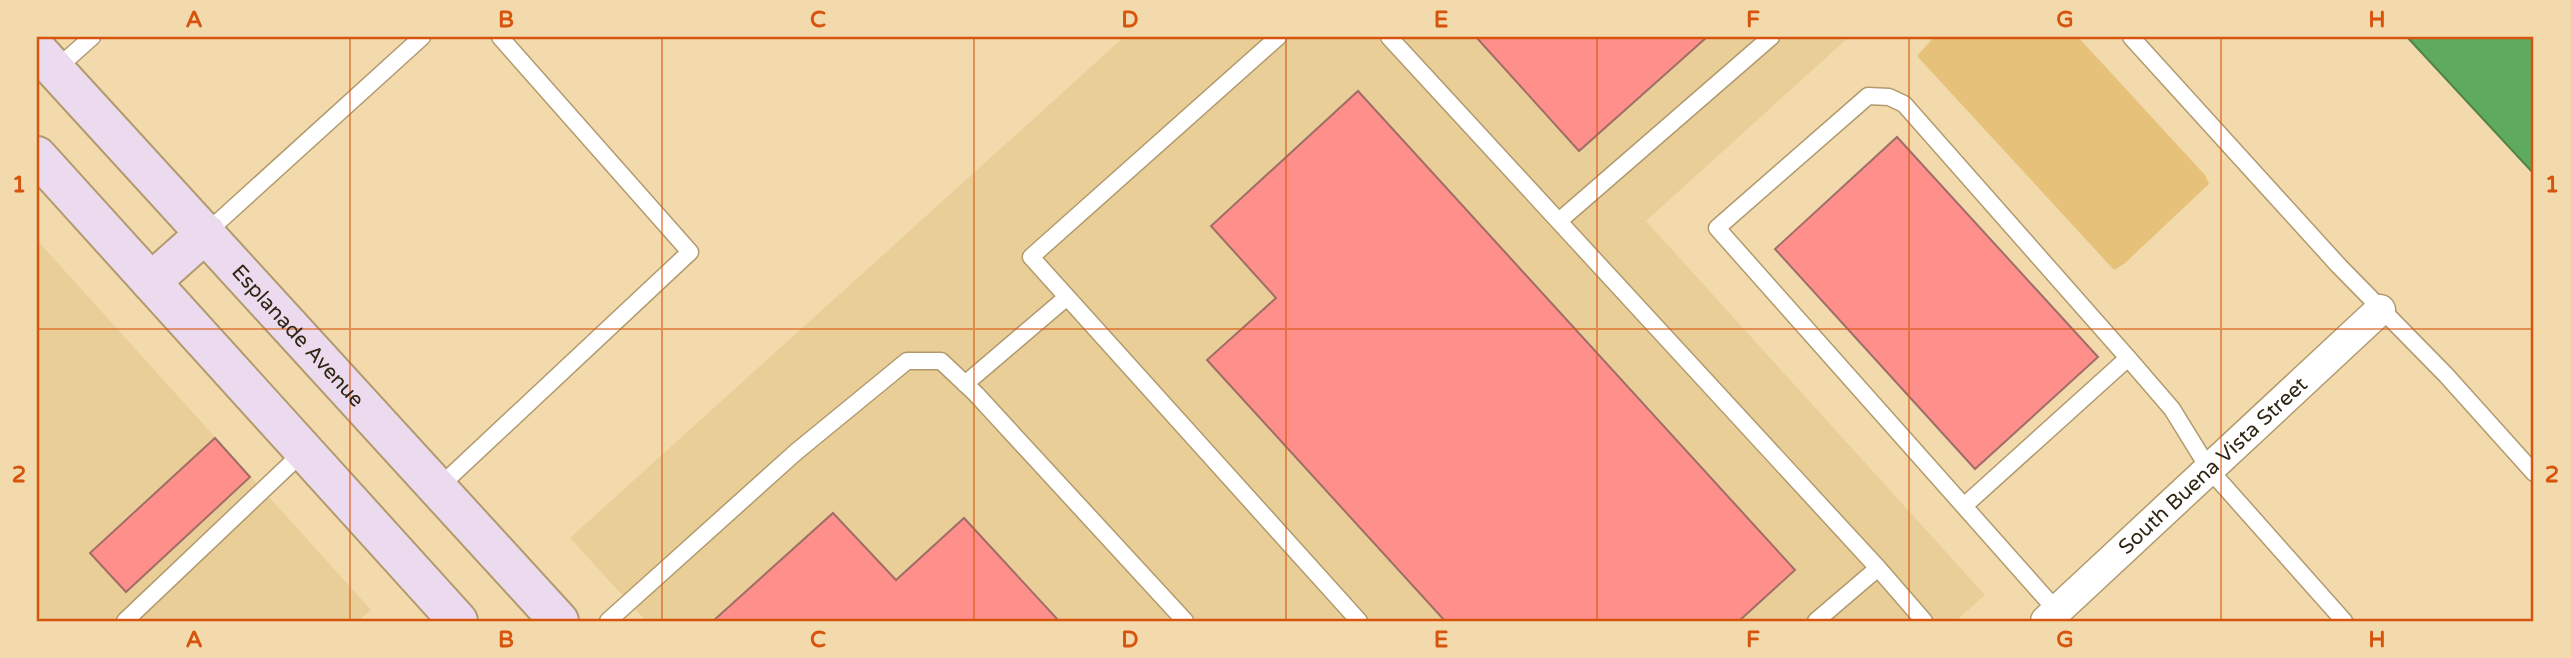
<svg xmlns="http://www.w3.org/2000/svg" width="2571" height="658" viewBox="0 0 2571 658" font-family="'Varela Round',sans-serif">
<style>
.built{fill:#eace98}
.green{fill:#e6c17a}
.water{fill:#5fab5d;stroke:#518347;stroke-width:2}
.building{fill:#fe8f8a;stroke:#a06d69;stroke-width:2}
.lines{fill:none;stroke-linecap:round;stroke-linejoin:round}
.service-casing{stroke:#b19a6e;stroke-width:19}
.minor-casing{stroke:#b19a6e;stroke-width:33}
.secondary-casing{stroke:#b19a6e;stroke-width:42}
.service{stroke:#fff;stroke-width:16}
.minor{stroke:#fff;stroke-width:30}
.secondary{stroke:#ecdbee;stroke-width:38}
.grid{fill:none;stroke:#d6540d;stroke-width:2;stroke-opacity:0.55}
.labels{text-anchor:middle;dominant-baseline:central;stroke-width:7;stroke-linejoin:round;paint-order:stroke}
.street-label{font-size:21px;fill:#2f2614;stroke:#f3daac}
.neatline{fill:none;stroke:#d6540d;stroke-width:2.5}
.grid-label{font-size:23px;text-anchor:middle;font-weight:bold;fill:#d6540d}
</style>
<rect width="100%" height="100%" fill="#f3daac"/>
<path class="built" d="M1124,37H1849L1646,221L1985,595L1956,621H646L570,538Z
M37,240L371,610L358,621H37Z"/>
<path class="green" d="M1934,37H2078L2205,175L2209,184L2124,264L2114,270L1917,56Z"/>
<path class="water" d="M2407,37H2534V174Z"/>
<path class="building" d="M1476,37H1707L1579,151Z
M1358,91L1795,570L1739,621H1445L1207,360L1276,298L1211,226Z
M1897,137L2098,357L1975,469L1775,249Z
M215,438L250,477L126,592L90,553Z
M833,513L896,580L964,518L1059,621H713Z"/>
<g class="lines">
<g class="service-casing">
<path id="service" d="M1278,37L1031,257L1359,621
M1389,37L1878,568
M2131,37L2339,266L2446,375L2534,473
M55,70L92,37
M1559,221L1771,37
M206,233L422,37
M2128,358L2172,409L2209,469L2344,621
M965,384L1067,297
M438,488L690,252L500,37
M1964,506L2128,358L1904,104L1889,97L1868,96L1717,228L2057,611
M125,621L304,451
M608,621L796,452L907,361H941L976,394L1185,621
M1816,621L1878,568L1924,621"/>
</g>
<g class="minor-casing">
<g id="minor">
<path id="s1" d="M2046,621L2380,310"/>
</g>
</g>
<g class="secondary-casing">
<g id="secondary">
<path id="s2" d="M37,50L559,621"/>
<path d="M37,156L458,621"/>
<path d="M151,282L206,233"/>
</g>
</g>
<use href="#service" class="service"/>
<use href="#minor" class="minor"/>
<use href="#secondary" class="secondary"/>
</g>
<path class="grid" d="M350,37V621M662,37V621M974,37V621M1286,37V621M1597,37V621M1909,37V621M2221,37V621M37,329H2534"/>
<g class="labels">
<g class="street-label">
<text stroke="none"><textPath href="#s2" startOffset="387">Esplanade Avenue</textPath></text>
<text stroke="none"><textPath href="#s1" startOffset="228">South Buena Vista Street</textPath></text>
</g>
</g>
<rect width="2571" height="658" fill="none" stroke="#f3daac" stroke-width="77"/>
<rect x="38" y="38" width="2494" height="582" class="neatline"/>
<g class="grid-label">
<text x="194" y="27">A</text>
<text x="506" y="27">B</text>
<text x="818" y="27">C</text>
<text x="1130" y="27">D</text>
<text x="1441" y="27">E</text>
<text x="1753" y="27">F</text>
<text x="2065" y="27">G</text>
<text x="2377" y="27">H</text>
<text x="19" y="192">1</text>
<text x="2552" y="192">1</text>
<text x="19" y="482">2</text>
<text x="2552" y="482">2</text>
<text x="194" y="647">A</text>
<text x="506" y="647">B</text>
<text x="818" y="647">C</text>
<text x="1130" y="647">D</text>
<text x="1441" y="647">E</text>
<text x="1753" y="647">F</text>
<text x="2065" y="647">G</text>
<text x="2377" y="647">H</text>
</g>
</svg>
